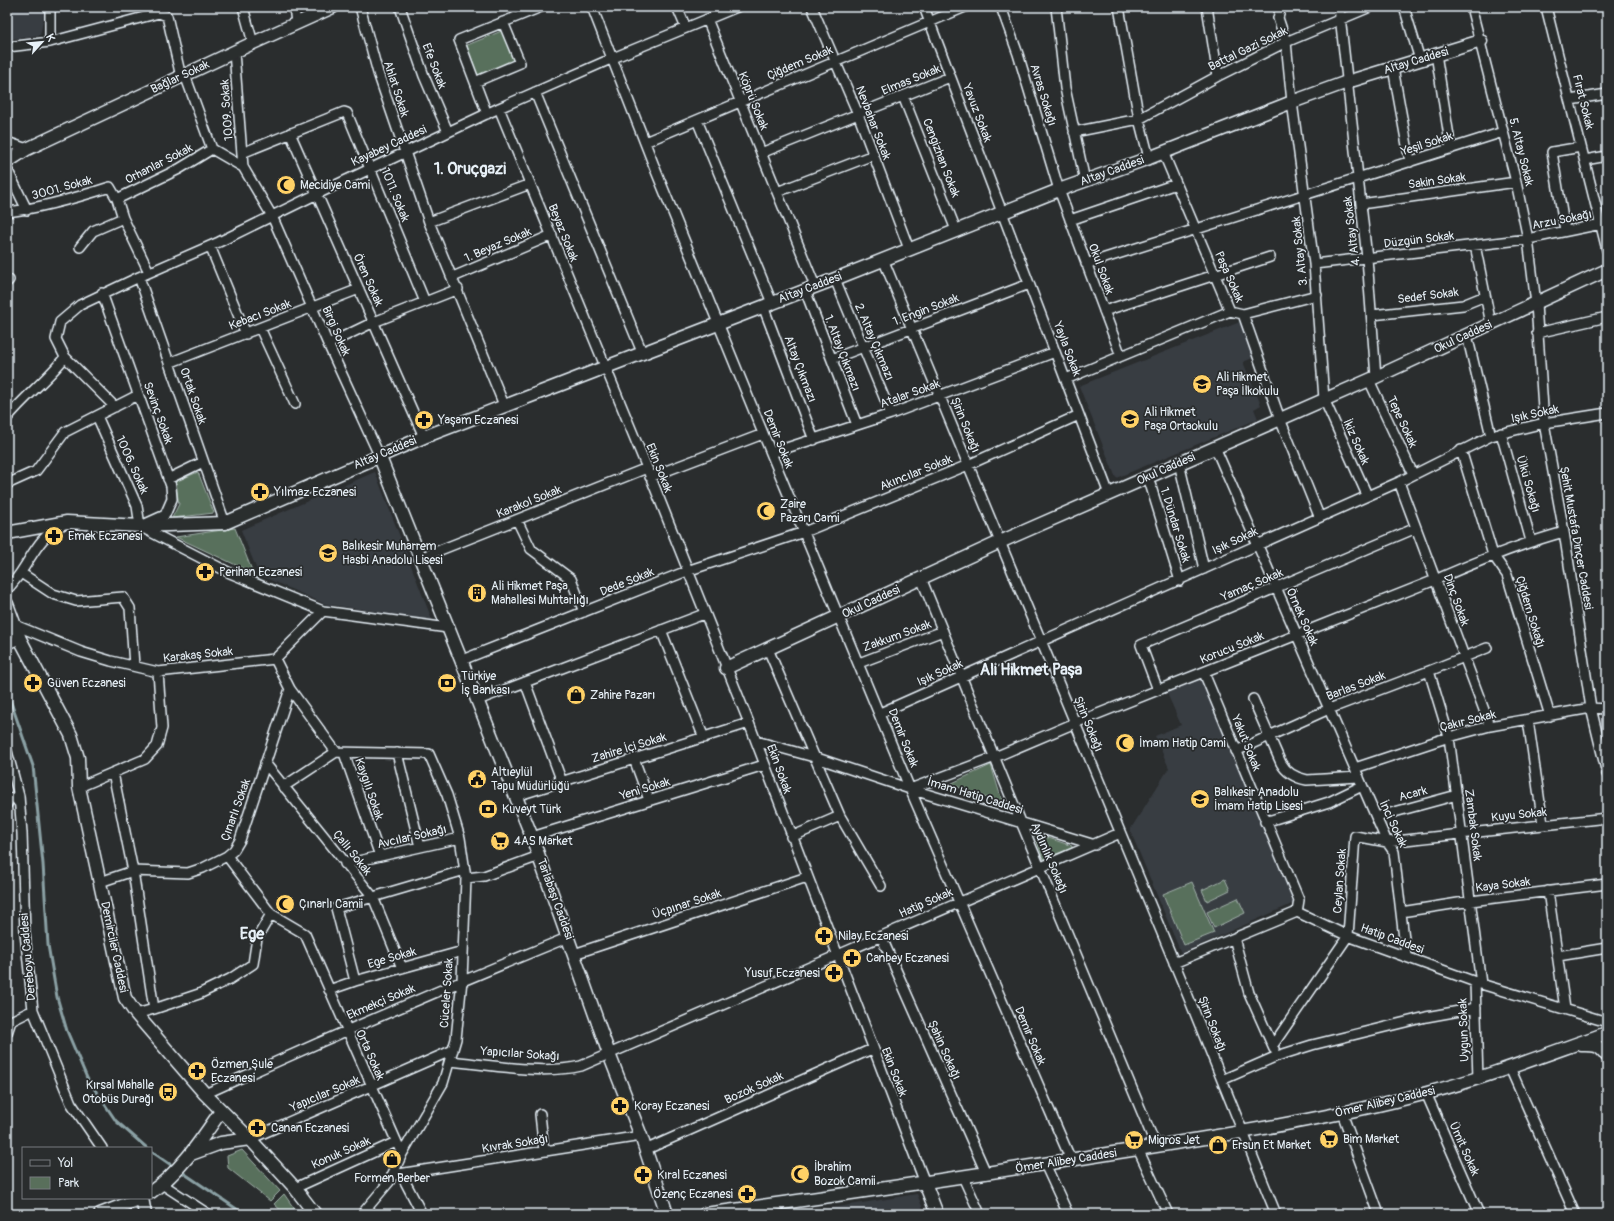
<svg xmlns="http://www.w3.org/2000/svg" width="1614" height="1221" viewBox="0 0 1614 1221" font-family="Pangolin,sans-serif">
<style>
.built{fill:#393d43}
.green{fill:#596f5b;stroke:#a0b0aa}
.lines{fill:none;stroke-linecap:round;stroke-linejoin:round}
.stream{stroke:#8ba1a5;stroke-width:3}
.street-casing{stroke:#e8f1f8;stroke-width:12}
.secondary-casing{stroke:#e8f1f8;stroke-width:15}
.street{stroke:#2a2d2e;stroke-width:9}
.secondary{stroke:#2a2d2e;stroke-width:12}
.labels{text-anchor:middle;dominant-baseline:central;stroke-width:3.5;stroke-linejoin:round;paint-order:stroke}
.street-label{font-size:12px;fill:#e8f1f8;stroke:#2a2d2e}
.poi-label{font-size:12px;fill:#e8f1f8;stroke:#2a2d2e;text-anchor:start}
.district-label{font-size:16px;font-weight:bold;fill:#e8f1f8;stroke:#2a2d2e}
</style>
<rect width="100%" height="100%" fill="#2a2d2e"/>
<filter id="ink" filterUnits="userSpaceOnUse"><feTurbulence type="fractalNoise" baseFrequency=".025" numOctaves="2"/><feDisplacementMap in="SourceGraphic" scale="8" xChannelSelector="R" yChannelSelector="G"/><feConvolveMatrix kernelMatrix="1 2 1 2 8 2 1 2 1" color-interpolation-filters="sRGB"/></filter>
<g filter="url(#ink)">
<path class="built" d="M7,7H44L45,12L40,35L7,40Z
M1240,322L1255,357L1243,362L1261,405L1254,409L1258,419L1116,478L1079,386Z
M375,472L432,620L325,604L259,575L241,530Z
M1201,679L1294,903L1181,953L1130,830L1169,768L1155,736L1181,725L1167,693Z
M917,1194L925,1214H796Z"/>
<path class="green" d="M504,30L517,61L478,77L465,46Z
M198,472L214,513L172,518L179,504L175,482Z
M235,528L253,573L176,537Z
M991,765L1003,804L950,784Z
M1034,833L1072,846V848L1043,859Z
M1225,879L1230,890L1207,901L1202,890Z
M1192,882L1214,933L1184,945L1163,894Z
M1238,898L1245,913L1214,928L1207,912Z
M242,1150L280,1191L270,1201L228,1168L227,1156Z
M284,1194L298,1214H285L274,1204Z"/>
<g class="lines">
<path class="stream" d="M7,691L33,766L43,864L48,945L57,997L67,1031L87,1078L116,1121L147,1148
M151,1151L174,1167
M179,1170L244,1214"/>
<g class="street-casing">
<path id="street" d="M50,7V42
M243,7L253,43
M294,7L296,23
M360,7L378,73L429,222L504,405
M400,7L424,76L448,132
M592,7L656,171L771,453L910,789L1071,1160
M677,7L686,28
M812,7L858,114L909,249
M924,7L1109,494
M1001,7L1018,54L1059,190L1121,356
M1056,7L1065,88L1085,181
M1119,7L1139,119L1149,158
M1207,7L1218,76
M1281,7L1278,18L1286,42L1292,102L1314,264L1324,399L1367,495
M1339,7L1367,258L1376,377
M1404,7L1420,60
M1471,7L1516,182L1528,239L1536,304L1544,423L1564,532L1591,708L1607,774
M1546,7L1607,250
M707,19L815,286
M7,47L50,42L159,13L167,16L181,77
M234,52L243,167
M1436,54L1451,149
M1393,68L1410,162
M475,82L520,63L503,22
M535,92L642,352
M903,96L956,230
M1570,100L1607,94
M499,108L647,468L749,723L925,1183
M487,114L459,40L541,7
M697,120L772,303
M1074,132L1139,119L1218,76L1286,42L1370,7
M290,133L424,437
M7,142L27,149
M645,142L965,7
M212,149L243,167L272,216L328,344L379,455
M1163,152L1230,311L1243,314L1280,419L1319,516
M242,153L344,112L347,113L425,302
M761,153L950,77
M1585,160L1607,156
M7,169L27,210
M777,192L873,155
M1361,204L1516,182
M7,212C42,208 76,198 110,187L117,199
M1070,220L1176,184
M429,222L530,184
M1565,231L1552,152L1581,147
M1475,245L1491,324
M210,246L246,334
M80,247L93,231L123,218
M883,259L1188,996L1276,1214
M1086,264L1503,132
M1314,264L1528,239L1601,224
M149,272L123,218L117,199L179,169L212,149L185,75
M139,277L225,523
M453,277L552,235
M835,279L891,414
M7,282L9,280
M805,290L857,425
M102,293L171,486L172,499L165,515L145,524
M763,306L814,440
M1104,311L1270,257
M1243,314L1317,295
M1372,315L1463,305L1485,296
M260,328L295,404
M1537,333L1607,317
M1467,335L1491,436
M328,344L374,322L458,289
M65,357L115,407
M832,359L1029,284
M169,363L359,289
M1066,379L1230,311
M1369,380L1413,474
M97,416L137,506L140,526
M7,418C25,396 48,379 65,357L56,339L60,322L80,305L139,277L219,242L317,194L499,108L613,58L737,7
M1501,433L1531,541
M1215,447L1376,817L1387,842L1394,852L1406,956
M1461,450L1493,555L1507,575L1550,716
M771,453L891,414L1055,352
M1179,463L1204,569
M650,477L763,434
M1148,477L1180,581
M168,479L203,462
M1399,482L1490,726
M7,484L36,471L65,432L138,395
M517,520L531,549L571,579L584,612
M141,527L230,573L323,611L448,628
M420,558L647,468
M21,573L53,594L76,601L123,597L130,608L134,666
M921,578L1021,822L1156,1146
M7,590C12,584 17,578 21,572C34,553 40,536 62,525
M15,625L81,652L111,661L158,672L275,659L323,611
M661,630L704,738
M7,644L20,639
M768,649L840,816L881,886
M275,659L290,689L336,752
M462,660L687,571L804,532L968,465L1079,415
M859,663L943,631
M1429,671L1449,737L1481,984
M1204,673L1299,900L1297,912
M525,682L562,782
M1158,690L1141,645L1416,528
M1253,699L1281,763C1286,772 1296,778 1307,780L1359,777
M478,700L704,614
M880,713L1399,482L1491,436L1544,423L1607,413
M1528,720L1543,824
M756,741L814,757L910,789L1095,845
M7,751L19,796L22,833L25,933L33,1010L71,1103L102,1148
M1236,751L1329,709L1429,671L1487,648
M336,752L429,754L447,795L460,838L466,878L462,980L456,1039L443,1083L402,1154L389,1182L362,1214
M344,753L380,856
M397,753L420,847
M634,759L649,800
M265,763L373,897L402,968
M1355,768L1449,737L1490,726L1591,708L1607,709
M113,773L133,871L154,1009L136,1014
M79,787L145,759L157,746L162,728L158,672
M283,787L336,752
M910,789L995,757L1075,723L1435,580C1478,561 1520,544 1564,532
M516,796L749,723
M7,804L9,799L14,797L19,803
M1376,817L1457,795
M1265,822L1329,802L1362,786
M532,837L764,765
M791,837L840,816
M345,864L460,838
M466,878L484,876L539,856
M100,882L133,871L188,873L203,868L227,856L234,850L240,840L290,689
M1548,891L1565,1009
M1401,912L1471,901L1607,884
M271,914L305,934L402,1154
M881,936L986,1173
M1234,938L1249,993L1274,1049
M574,954L807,877
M1558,956L1607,948
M1174,963L1297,912L1348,936L1481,984L1607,1022
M355,981L336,908L465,870
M1475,982L1478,1079
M329,990L355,981L463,951
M154,1009L199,994L230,979L253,964L257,938L271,914L227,856
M7,1020L11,1021L33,1010
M7,1033L11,1021
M1273,1045L1348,936L1355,836L1387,842L1607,818
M450,1061C491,1065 542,1075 581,1066L1120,833
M1510,1068L1575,1214
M1222,1080L1277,1056L1312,1045L1426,1017L1476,1008
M1426,1093L1479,1214
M205,1094C325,1039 446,987 569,937
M1342,1113L1379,1214
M540,1114L544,1151
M250,1139L453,1050
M1138,1149L1168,1214
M645,1150L872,1049
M1045,1164L1068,1214
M401,1174L422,1214
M392,1175L641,1136
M963,1177L980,1214
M162,1184L208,1214
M295,1188L396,1142"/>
</g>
<g class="secondary-casing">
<path id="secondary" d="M7,162L27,149L253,43L333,7
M379,455L532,837L609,1054L641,1136L667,1214
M7,533L67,522L140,526L225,523L424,437L835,279L1059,190L1149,158L1292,102L1347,82L1481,41
M7,604L20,639L71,735L78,758L79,787L125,998L136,1014L205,1094L250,1139L295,1188L315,1214
M726,668L1000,542L1376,377L1607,270
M1581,1045C1595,1045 1598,1044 1607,1056
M191,1154L221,1143L250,1139
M925,1183L937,1214
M151,1192C181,1171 201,1140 221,1111
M142,1198L145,1214
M100,1214L142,1198
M705,1214C841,1195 977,1175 1113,1153C1218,1136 1324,1120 1427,1093C1488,1077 1547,1054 1607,1033"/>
</g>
<use href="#street" class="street"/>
<use href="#secondary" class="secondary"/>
</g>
</g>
<defs>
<g id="mosque-disc" transform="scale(1)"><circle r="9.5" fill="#ffd166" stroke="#2a2d2e"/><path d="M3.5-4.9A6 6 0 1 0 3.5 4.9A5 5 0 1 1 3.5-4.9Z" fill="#111"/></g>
<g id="school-disc" transform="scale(1)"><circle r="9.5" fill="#ffd166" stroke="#2a2d2e"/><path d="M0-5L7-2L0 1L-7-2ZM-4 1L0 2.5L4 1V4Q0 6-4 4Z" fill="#111"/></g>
<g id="pharmacy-disc" transform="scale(1)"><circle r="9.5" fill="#ffd166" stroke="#2a2d2e"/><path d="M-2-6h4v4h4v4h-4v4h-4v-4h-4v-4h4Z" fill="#111"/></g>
<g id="building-disc" transform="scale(1)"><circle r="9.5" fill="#ffd166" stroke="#2a2d2e"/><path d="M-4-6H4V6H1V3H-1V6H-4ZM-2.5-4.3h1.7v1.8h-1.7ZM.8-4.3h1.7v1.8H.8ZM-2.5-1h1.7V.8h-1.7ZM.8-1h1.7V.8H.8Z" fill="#111"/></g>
<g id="bank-disc" transform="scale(1)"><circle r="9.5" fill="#ffd166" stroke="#2a2d2e"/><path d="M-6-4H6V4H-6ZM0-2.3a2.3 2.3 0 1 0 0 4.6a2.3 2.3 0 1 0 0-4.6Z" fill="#111"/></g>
<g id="shop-disc" transform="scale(1)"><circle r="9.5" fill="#ffd166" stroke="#2a2d2e"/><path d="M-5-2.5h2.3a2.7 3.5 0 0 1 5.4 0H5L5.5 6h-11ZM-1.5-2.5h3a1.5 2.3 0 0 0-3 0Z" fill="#111"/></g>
<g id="civic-disc" transform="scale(1)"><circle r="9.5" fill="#ffd166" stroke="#2a2d2e"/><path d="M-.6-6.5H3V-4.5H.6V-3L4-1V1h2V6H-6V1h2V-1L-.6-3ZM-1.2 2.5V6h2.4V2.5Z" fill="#111"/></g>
<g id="supermarket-disc" transform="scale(1)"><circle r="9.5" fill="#ffd166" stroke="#2a2d2e"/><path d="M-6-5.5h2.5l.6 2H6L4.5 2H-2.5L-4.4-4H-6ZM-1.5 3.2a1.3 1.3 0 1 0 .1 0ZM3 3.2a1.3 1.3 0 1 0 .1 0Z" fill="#111"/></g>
<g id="bus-disc" transform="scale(1)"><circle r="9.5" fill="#ffd166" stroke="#2a2d2e"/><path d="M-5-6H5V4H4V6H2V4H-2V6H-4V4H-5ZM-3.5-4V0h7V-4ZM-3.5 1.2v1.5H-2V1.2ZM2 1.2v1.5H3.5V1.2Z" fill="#111"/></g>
</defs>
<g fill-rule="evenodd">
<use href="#mosque-disc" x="286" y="185"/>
<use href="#school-disc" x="1202" y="384"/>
<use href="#school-disc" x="1130" y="419"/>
<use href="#pharmacy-disc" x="424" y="420"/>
<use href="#pharmacy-disc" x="260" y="492"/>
<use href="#mosque-disc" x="766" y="511"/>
<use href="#pharmacy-disc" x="54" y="536"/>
<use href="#school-disc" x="328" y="553"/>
<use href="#pharmacy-disc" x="205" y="572"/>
<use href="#building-disc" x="477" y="593"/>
<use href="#pharmacy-disc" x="33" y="683"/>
<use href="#bank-disc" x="447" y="683"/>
<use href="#shop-disc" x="576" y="695"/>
<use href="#mosque-disc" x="1125" y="743"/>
<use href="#civic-disc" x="477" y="779"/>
<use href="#school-disc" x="1200" y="799"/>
<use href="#bank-disc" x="488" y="809"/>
<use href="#supermarket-disc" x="500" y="841"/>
<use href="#mosque-disc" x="285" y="904"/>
<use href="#pharmacy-disc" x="824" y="936"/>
<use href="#pharmacy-disc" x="852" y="958"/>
<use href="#pharmacy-disc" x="834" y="973"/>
<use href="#pharmacy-disc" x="197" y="1071"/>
<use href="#bus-disc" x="168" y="1092"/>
<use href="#pharmacy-disc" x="620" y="1106"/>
<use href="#pharmacy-disc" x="257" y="1128"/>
<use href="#supermarket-disc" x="1329" y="1139"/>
<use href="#supermarket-disc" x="1134" y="1140"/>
<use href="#shop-disc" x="1218" y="1145"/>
<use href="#shop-disc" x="392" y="1159"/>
<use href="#mosque-disc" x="800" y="1174"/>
<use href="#pharmacy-disc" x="643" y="1175"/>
<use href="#pharmacy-disc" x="747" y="1194"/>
</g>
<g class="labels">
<g class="street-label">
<text transform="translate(1248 49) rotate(-26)">Battal Gazi Sokak</text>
<text transform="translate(1416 61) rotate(-17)">Altay Caddesi</text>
<text transform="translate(800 63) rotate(-23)">Çiğdem Sokak</text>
<text transform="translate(434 66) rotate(69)">Efe Sokak</text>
<text transform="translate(180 77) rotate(-25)">Bağlar Sokak</text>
<text transform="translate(911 80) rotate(-22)">Elmas Sokak</text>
<text transform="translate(396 89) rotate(72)">Ahlat Sokak</text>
<text transform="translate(1043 95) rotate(73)">Avras Sokağı</text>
<text transform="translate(753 101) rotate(68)">Köprü Sokak</text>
<text transform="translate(1583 102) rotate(76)">Fırat Sokak</text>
<text transform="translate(227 110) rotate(-94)">1009. Sokak</text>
<text transform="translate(977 113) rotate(69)">Yavuz Sokak</text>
<text transform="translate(873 123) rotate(69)">Nevbahar Sokak</text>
<text transform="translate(1427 144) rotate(-18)">Yeşil Sokak</text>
<text transform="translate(389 146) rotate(-25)">Kayabey Caddesi</text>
<text transform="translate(1521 152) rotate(76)">5. Altay Sokak</text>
<text transform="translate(941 158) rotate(69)">Cengizhan Sokak</text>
<text transform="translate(159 164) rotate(-27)">Orhanlar Sokak</text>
<text transform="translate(1112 171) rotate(-20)">Altay Caddesi</text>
<text transform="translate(1437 181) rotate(-8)">Sakin Sokak</text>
<text transform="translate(62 188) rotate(-15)">3001. Sokak</text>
<text transform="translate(395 195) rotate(68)">1011. Sokak</text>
<text transform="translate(1562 220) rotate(-11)">Arzu Sokağı</text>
<text transform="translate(1352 231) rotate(-97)">4. Altay Sokak</text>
<text transform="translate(563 233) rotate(68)">Beyaz Sokak</text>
<text transform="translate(1419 240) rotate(-7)">Düzgün Sokak</text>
<text transform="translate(498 245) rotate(-23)">1. Beyaz Sokak</text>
<text transform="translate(1300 251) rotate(-96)">3. Altay Sokak</text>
<text transform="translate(1101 269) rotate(70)">Okul Sokak</text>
<text transform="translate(1229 277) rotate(66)">Paşa Sokak</text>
<text transform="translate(368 280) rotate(66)">Ören Sokak</text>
<text transform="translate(810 288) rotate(-21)">Altay Caddesi</text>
<text transform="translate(1428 296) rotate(-7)">Sedef Sokak</text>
<text transform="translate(926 310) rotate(-21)">1. Engin Sokak</text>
<text transform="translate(260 315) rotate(-21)">Kebacı Sokak</text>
<text transform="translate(336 331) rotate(66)">Birgi Sokak</text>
<text transform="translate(1463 337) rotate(-25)">Okul Caddesi</text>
<text transform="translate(874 342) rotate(67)">2. Altay Çıkmazı</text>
<text transform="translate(1067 349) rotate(69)">Yayla Sokak</text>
<text transform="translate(842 353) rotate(69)">1. Altay Çıkmazı</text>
<text transform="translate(800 369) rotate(69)">Altay Çıkmazı</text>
<text transform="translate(910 394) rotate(-20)">Atalar Sokak</text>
<text transform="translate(193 396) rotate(71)">Ortak Sokak</text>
<text transform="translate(158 413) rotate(70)">Sevinç Sokak</text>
<text transform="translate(1535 414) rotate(-12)">Işık Sokak</text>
<text transform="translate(1402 422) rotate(65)">Tepe Sokak</text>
<text transform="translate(965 425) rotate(68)">Şirin Sokağı</text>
<text transform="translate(778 439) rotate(68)">Demir Sokak</text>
<text transform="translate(1356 442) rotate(66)">İkiz Sokak</text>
<text transform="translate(385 453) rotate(-23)">Altay Caddesi</text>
<text transform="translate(132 465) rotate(66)">1006. Sokak</text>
<text transform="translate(659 468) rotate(68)">Ekin Sokak</text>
<text transform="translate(1166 469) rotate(-24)">Okul Caddesi</text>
<text transform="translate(916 473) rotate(-22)">Akıncılar Sokak</text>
<text transform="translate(1528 484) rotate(74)">Ülkü Sokağı</text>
<text transform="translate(529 502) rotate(-22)">Karakol Sokak</text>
<text transform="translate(1175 525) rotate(73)">1. Dündar Sokak</text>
<text transform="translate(1576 538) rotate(80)">Şehit Mustafa Dinçer Caddesi</text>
<text transform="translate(1235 541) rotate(-25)">Işık Sokak</text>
<text transform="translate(627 582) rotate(-22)">Dede Sokak</text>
<text transform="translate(1252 585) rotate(-23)">Yamaç Sokak</text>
<text transform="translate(1456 600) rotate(70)">Dinç Sokak</text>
<text transform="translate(871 602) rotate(-25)">Okul Caddesi</text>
<text transform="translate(1530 612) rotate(73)">Çiğdem Sokağı</text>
<text transform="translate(1302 617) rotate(66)">Örnek Sokak</text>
<text transform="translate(897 636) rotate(-20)">Zakkum Sokak</text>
<text transform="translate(1232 648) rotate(-22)">Korucu Sokak</text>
<text transform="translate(198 655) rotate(-6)">Karakaş Sokak</text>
<text transform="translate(940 673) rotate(-24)">Işık Sokak</text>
<text transform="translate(1356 686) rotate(-21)">Barlas Sokak</text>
<text transform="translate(1468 721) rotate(-14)">Çakır Sokak</text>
<text transform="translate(1088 724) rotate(68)">Şirin Sokağı</text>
<text transform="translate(903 738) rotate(68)">Demir Sokak</text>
<text transform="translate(1246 743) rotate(68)">Yakut Sokak</text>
<text transform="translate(629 748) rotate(-17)">Zahire İçi Sokak</text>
<text transform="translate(779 769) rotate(70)">Ekin Sokak</text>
<text transform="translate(369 789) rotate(71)">Kaygılı Sokak</text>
<text transform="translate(645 789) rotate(-17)">Yeni Sokak</text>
<text transform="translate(1413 794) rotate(-15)">Acark</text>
<text transform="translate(975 796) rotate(17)">İmam Hatip Caddesi</text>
<text transform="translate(236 810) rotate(-70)">Çınarlı Sokak</text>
<text transform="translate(1519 815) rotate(-6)">Kuyu Sokak</text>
<text transform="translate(1393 824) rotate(65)">İnci Sokak</text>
<text transform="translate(1473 825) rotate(83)">Zambak Sokak</text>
<text transform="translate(412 837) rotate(-13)">Avcılar Sokağı</text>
<text transform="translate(352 853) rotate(51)">Çallı Sokak</text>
<text transform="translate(1049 858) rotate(67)">Aydınlık Sokağı</text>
<text transform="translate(1340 881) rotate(-86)">Ceylan Sokak</text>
<text transform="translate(1503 885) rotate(-7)">Kaya Sokak</text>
<text transform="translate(555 899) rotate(70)">Tarlabaşı Caddesi</text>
<text transform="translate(926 903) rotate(-24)">Hatip Sokak</text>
<text transform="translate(687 904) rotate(-18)">Üçpınar Sokak</text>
<text transform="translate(1392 939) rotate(20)">Hatip Caddesi</text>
<text transform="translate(114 947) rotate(78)">Demirciler Caddesi</text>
<text transform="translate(28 957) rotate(-95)">Dereboyu Caddesi</text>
<text transform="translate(392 958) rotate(-16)">Ege Sokak</text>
<text transform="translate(447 993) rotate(-86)">Cüceler Sokak</text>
<text transform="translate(381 1002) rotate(-23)">Ekmekçi Sokak</text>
<text transform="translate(1212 1024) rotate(69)">Şirin Sokağı</text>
<text transform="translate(1464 1030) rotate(-92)">Uygun Sokak</text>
<text transform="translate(1030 1036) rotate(67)">Demir Sokak</text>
<text transform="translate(944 1050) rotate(66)">Şahin Sokağı</text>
<text transform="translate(520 1054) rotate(4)">Yapıcılar Sokağı</text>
<text transform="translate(370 1055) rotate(66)">Orta Sokak</text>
<text transform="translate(894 1072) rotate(69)">Ekin Sokak</text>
<text transform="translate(754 1088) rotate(-24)">Bozok Sokak</text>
<text transform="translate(325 1094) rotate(-23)">Yapıcılar Sokak</text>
<text transform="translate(1385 1102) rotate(-13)">Ömer Alibey Caddesi</text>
<text transform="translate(515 1144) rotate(-9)">Kıvrak Sokağı</text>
<text transform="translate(1464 1149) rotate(66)">Ümit Sokak</text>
<text transform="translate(341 1153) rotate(-24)">Konuk Sokak</text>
<text transform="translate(1066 1161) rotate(-9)">Ömer Alibey Caddesi</text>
</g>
<g class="poi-label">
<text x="300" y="185">Mecidiye Cami</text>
<text x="1216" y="377">Ali Hikmet<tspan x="1216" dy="14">Paşa İlkokulu</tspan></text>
<text x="1144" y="412">Ali Hikmet<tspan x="1144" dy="14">Paşa Ortaokulu</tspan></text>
<text x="438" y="420">Yaşam Eczanesi</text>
<text x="274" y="492">Yılmaz Eczanesi</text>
<text x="780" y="504">Zaire<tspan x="780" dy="14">Pazarı Cami</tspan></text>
<text x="68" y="536">Emek Eczanesi</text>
<text x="342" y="546">Balıkesir Muharrem<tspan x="342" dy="14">Hasbi Anadolu Lisesi</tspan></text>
<text x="219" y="572">Perihan Eczanesi</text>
<text x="491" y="586">Ali Hikmet Paşa<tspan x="491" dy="14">Mahallesi Muhtarlığı</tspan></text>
<text x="461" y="676">Türkiye<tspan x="461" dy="14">İş Bankası</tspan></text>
<text x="47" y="683">Güven Eczanesi</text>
<text x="590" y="695">Zahire Pazarı</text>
<text x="1139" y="743">İmam Hatip Cami</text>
<text x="491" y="772">Altıeylül<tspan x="491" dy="14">Tapu Müdürlüğü</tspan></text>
<text x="1214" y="792">Balıkesir Anadolu<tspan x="1214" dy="14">İmam Hatip Lisesi</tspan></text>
<text x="502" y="809">Kuveyt Türk</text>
<text x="514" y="841">4AS Market</text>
<text x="299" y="904">Çınarlı Camii</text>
<text x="838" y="936">Nilay Eczanesi</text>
<text x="866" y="958">Canbey Eczanesi</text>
<text x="820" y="973" text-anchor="end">Yusuf Eczanesi</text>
<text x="211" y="1064">Özmen Şule<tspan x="211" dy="14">Eczanesi</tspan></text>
<text x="154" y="1085" text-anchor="end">Kırsal Mahalle<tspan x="154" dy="14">Otobüs Durağı</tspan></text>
<text x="634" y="1106">Koray Eczanesi</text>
<text x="271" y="1128">Canan Eczanesi</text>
<text x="1343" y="1139">Bim Market</text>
<text x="1148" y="1140">Migros Jet</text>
<text x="1232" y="1145">Ersun Et Market</text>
<text x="814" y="1167">İbrahim<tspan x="814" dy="14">Bozok Camii</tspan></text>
<text x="657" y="1175">Kıral Eczanesi</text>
<text x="392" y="1178" text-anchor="middle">Formen Berber</text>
<text x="733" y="1194" text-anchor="end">Özenç Eczanesi</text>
</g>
<g class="district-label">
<text x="470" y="169">1. Oruçgazi</text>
<text x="1031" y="670">Ali Hikmet Paşa</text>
<text x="252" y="934">Ege</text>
</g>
</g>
<rect width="1614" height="1221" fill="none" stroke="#2a2d2e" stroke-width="24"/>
<rect x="12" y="12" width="1590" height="1197" fill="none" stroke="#e8f1f8" stroke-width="1.5" filter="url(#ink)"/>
<rect x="22" y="1147" width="130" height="52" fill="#2a2d2e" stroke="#767b7f"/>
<rect x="30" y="1160" width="20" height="6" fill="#2a2d2e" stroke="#767b7f"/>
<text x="58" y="1167" font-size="12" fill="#e8f1f8">Yol</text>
<rect x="30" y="1177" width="20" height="12" fill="#596f5b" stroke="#767b7f"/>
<text x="58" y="1187" font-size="12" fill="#e8f1f8">Park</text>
<g transform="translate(42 42) rotate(63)" stroke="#2a2d2e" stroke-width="3" paint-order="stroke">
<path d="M0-3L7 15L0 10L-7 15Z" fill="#e8f1f8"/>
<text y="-6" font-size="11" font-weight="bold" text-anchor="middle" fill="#e8f1f8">K</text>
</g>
</svg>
